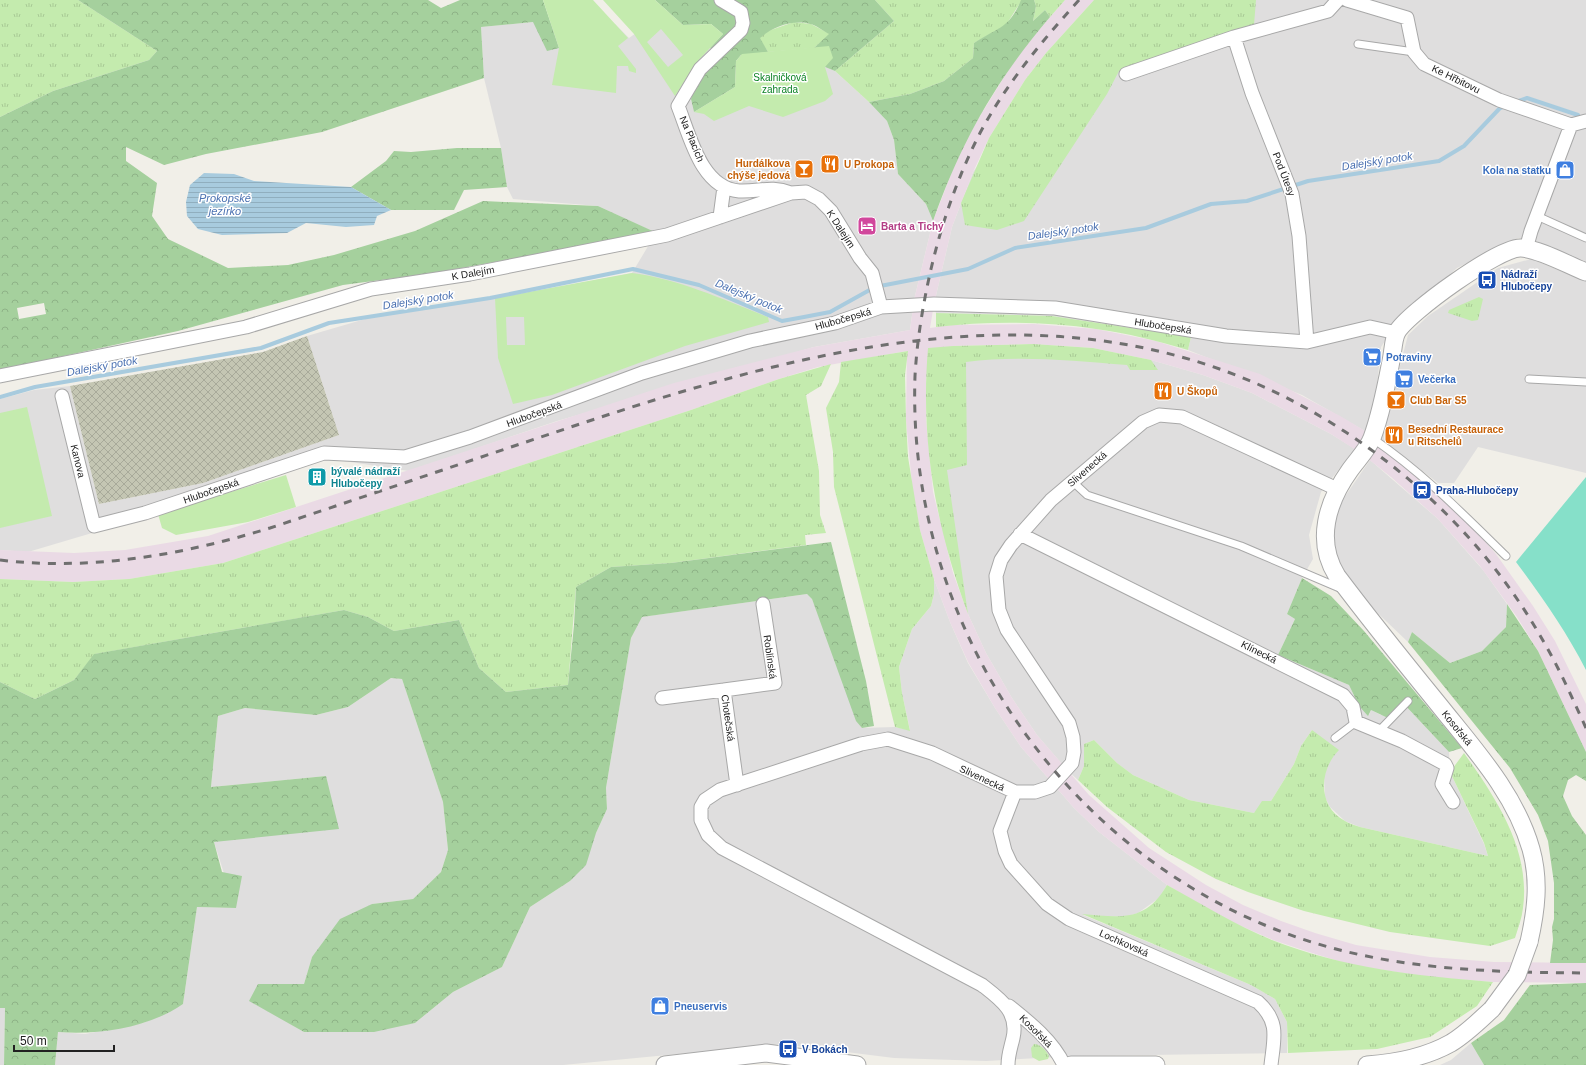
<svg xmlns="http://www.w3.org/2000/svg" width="1586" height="1065" viewBox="0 0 1586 1065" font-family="Arial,sans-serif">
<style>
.residential{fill:#dfdede}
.railway{fill:#eadae5}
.construction{fill:url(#construction-cross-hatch)}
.grass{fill:url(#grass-tufts)}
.forest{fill:url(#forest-crowns);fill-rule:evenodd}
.garden{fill:#c4ebae;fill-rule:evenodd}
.pitch{fill:#86e0c9}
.water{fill:url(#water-rules)}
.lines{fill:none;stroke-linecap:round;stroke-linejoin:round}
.stream{stroke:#a8cbde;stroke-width:4}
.service-casing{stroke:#a8a8a8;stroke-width:9}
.minor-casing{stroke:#a8a8a8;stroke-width:15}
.tertiary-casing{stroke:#a8a8a8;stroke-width:19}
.service{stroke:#fff;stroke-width:7}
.minor{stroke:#fff;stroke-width:13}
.tertiary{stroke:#fff;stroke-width:17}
.rail{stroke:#6f6f6f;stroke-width:3;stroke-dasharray:8 8;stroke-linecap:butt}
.tertiary-bridge-casing{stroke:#a8a8a8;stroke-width:19;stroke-linecap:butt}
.tertiary-bridge{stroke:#fff;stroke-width:17}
.labels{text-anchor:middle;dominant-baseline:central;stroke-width:3;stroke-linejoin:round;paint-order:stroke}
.park-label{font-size:10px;fill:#0c8225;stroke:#fff}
.street-label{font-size:10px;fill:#212121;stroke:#fff}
.food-label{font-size:10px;font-weight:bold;fill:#c56008;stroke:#fff;text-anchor:start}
.shop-label{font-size:10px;font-weight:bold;fill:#366cbe;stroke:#fff;text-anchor:start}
.hotel-label{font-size:10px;font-weight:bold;fill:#b23c85;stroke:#fff;text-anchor:start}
.transit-label{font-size:10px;font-weight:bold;fill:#164399;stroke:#fff;text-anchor:start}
.culture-label{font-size:10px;font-weight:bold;fill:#0d838f;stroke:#fff;text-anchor:start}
.water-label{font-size:11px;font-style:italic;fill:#4c72b2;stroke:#fff}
</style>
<defs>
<pattern id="construction-cross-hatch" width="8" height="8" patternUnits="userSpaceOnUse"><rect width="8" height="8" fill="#c4c6b3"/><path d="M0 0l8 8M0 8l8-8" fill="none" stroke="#a8aa9a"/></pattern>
<pattern id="grass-tufts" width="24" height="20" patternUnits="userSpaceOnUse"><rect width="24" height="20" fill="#c4ebae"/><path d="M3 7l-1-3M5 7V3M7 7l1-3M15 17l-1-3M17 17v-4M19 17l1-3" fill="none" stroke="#a8c995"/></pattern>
<pattern id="forest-crowns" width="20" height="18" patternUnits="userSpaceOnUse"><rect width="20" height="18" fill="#a5d09d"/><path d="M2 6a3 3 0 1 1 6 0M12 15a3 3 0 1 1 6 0" fill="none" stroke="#8eb287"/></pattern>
<pattern id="water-rules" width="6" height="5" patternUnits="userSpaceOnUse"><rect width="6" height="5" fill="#a8cbde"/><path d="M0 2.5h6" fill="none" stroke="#90aebe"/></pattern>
</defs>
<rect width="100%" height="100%" fill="#f1efe8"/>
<path class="residential" d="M1094,0H1586V264L1534,240L1518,238L1457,268L1400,318L1381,347L1374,414L1365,431L1302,395L1188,350L1191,337L1052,316L936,313L934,304L952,227L973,172Z
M667,11L723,34L719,55L691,99L694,112L742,54L829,46L825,67L835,71L869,102L887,121L894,140L898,174L926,204L933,221L914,300L910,330L814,347L557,421L409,471L324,458L247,487L28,552L0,550V399L34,390L70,386L99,504L203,483L339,435L307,336L372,317L540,291L632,273L656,233L598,206L513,199L507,187L501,148L484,78L481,27L533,22L615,24L629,38Z
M1531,259L1586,281V473L1478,447L1454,483H1438L1381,439L1408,335L1428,316L1498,268Z
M953,346L1151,360L1203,375L1252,393L1331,434L1355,449L1321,492L1309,535L1313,559L1302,578L1287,614L1295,619L1278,655L1349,685L1359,706L1369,715L1371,710L1381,715L1402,702L1449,752L1450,772L1484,844L1488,856L1360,827L1345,821L1330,807L1325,797L1324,776L1331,757L1312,730L1301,746L1294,764L1271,801L1254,813L1189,800L1133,775L1118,764L1094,740L1084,744V766L1078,780L1068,771L1037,735L1012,698L986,653L968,614L940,526Z
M1370,460L1438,519L1483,570L1507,604L1506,627L1482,651L1450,663L1412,632L1408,642L1366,602L1339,570L1332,546L1337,508Z
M934,579L950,622L968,663L995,708L1021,747L1074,808L1099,832L1167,885L1159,898L1138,913L1125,917L1083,915L1251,985L1275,999L1287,1022V1053L1075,1056L986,1061L894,1058L782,1044L563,1065H55L58,1032L85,1034L143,1023L183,1004L197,907L235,908L214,842L326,776L211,787L218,716L245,708L316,715L348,707L391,678L402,679L443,802L448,850L441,872L413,899L372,904L312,957L304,984H258L284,1020L304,1032L415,1023L453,992L502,967L530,907L570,881L596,833L607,809L606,788L631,638L641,617L807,594L812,599L862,728L895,727L910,730L902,693L899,667L912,629L931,606L934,594Z
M0,1008H5L4,1065H0Z
M1471,1043L1484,1065H1440L1451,1060Z"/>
<path class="railway" d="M1065,0H1094L1046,53L1025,80L989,138L973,172L952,227L934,304L930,328L952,325L1034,324L1096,329L1156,341L1260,374L1342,417L1365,431L1452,504L1496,554L1533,606L1555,641L1586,704V752L1538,651L1517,617L1480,566L1438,519L1391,477L1362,454L1331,434L1252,393L1203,375L1151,360L1093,348L1033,344L953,346L926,376V419L933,492L953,573L968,614L986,653L1012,698L1037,735L1089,795L1149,848L1206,885L1243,905L1281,921L1315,933L1356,945L1430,957L1494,962L1586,963V983L1493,982L1428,977L1351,965L1309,952L1273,940L1234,923L1196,902L1167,885L1099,832L1074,808L1021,747L995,708L968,662L950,622L934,579L920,530L913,495L906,420L907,351L818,367L779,379L691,410L223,563L129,579L73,582L0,579V550L74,553L125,550L208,536L674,383L814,347L910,330L914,300L933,221L955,164L972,129L1009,69L1030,40Z"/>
<path class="construction" d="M307,336L339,435L203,483L99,504L70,386L263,352Z"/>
<path class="grass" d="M0,0H78L157,51L149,60L53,91L0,117Z
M875,0H1022L1006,25L974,43L973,58L944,81L910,94L869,102L835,71L894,21Z
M1034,0H1065L1050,17L1045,10L1033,21L1036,6Z
M1094,0H1256L1254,25L1119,71L1107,94L1024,221L997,230L965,225L961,203L989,138L1025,80L1046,53Z
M794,22L811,24L830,34L814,48L768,52L759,38L768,31Z
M1479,297L1483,299L1478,320L1472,321L1448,313L1449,310Z
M936,313L1052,316L1191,337L1188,350C1158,341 1127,333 1096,329C1044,321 988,321 936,327Z
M1033,344L1093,348L1151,360L1158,370H1130L1127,365C1073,361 1019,355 966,362L967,465L947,470L968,614C936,527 920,442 928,348L953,346Z
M908,351L905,375L906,420L908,457L920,530L934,579V594L931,606L912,629L899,667L902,693L910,731L895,727L834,487L833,452L826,408L839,382L841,362Z
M831,364L821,386L806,395L819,471L820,515L826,533L805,535L806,545L671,563L611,567L576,587L568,685L506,692L479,668L459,620L394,631L368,617L344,610L95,654L74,680L35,699L0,682V579L73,582L129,579L223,563L691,410L779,379Z
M1312,730L1339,750C1319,770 1317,806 1345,821C1350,824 1355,825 1360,827L1488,856L1484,843L1450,772L1464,753C1496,798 1531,850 1523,908C1522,918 1518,928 1515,938L1490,946L1390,932L1304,911L1248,892L1216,879L1166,852L1107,807L1078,780L1084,766V744L1094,740L1117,763L1133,775L1189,800L1254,813L1262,801H1271L1294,764L1301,746Z
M1167,885C1202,904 1235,925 1272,940C1343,968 1417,976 1493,982L1477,1006L1430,1037L1377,1049L1288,1053L1287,1022L1275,999L1251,985L1082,914C1120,917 1145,923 1167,885Z
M1034,1044C1040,1044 1046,1050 1049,1056L1048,1059L1039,1061L1032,1057L1031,1048Z"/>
<path class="forest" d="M78,0H428L441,8L460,0H543L559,48L547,51L533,22L481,27L484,78L322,132L206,154L164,165L126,147V161L157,183L152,216L168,239L228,268L288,265L334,255L415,231L483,201L598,206L657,233L434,273L343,285L178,331L0,370V117L53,91L149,60L157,51ZM44,303L46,314L19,319L17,308Z
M655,0H875L894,21L835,71L825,67L829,47L814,48L829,34C823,31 816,25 810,24C793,19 772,27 760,38L768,52L741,55L736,61L735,87L694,112L691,99L695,84L718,54L710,48L723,34L711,24L683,25Z
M1021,0H1034L1036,6L1033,21L1045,10L1050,17C996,80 961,142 933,221L926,204L898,174L894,140L887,121L869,102L910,94L944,81L973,58L974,43C998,27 1009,29 1021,0Z
M457,148H501L507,187L464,190L454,210H391L351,187L386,161L394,151L411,152Z
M831,542L866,681L874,726L862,728L856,721L812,599L807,594L642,617L631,638L606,788L607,809L596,833L586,865L570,881L530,907L502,967L453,992L415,1023L374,1032H304L249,1001L258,984H304L312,957L340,919L372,904L413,899L441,872L448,850L443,802L402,679L391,678L348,707L316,715L245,708L218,716L211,787L326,776L339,829L214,842L222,872L242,876L236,908L197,907L183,1004C148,1028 100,1035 58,1032L55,1065H4L5,1008H0V682L35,699L74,680L94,654L344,610L368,617L394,631L459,620L479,668L506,692L568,685L574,625L576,587L611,567L671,563Z
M1302,578L1331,596L1364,631L1462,748L1449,752L1402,702L1388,718L1371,710L1368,716L1359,706L1349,685L1278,655L1295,619L1287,614Z
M1507,604L1538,651L1586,752V781L1576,775L1568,780L1563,796L1572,816L1586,835V963H1550L1553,940L1552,927L1554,919V883L1548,841L1538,815L1510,768L1408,642L1412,632L1450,663L1482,651L1506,627Z
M1586,983V1065H1484L1471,1043L1504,1020L1530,985Z"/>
<path class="garden" d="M543,0H593L628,38L618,46L636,69V73L629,71L628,66H617L616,93L552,85L559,48Z
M603,0H655L683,25L711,24L723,34L697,62L675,96L634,34ZM661,29L683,55L668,67L647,42Z
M829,46L833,58L825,67L833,94L825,101L783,117L749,106L714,121L704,114L694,112L735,87L736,61L742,54Z
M632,273C679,279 724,300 768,317L769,322L685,346L552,395L513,404L498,358L495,298ZM506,317H524L525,345H507Z
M27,407L52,516L0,528V413Z
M286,475L296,507L248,522L176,535L162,528L158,514Z"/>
<path class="pitch" d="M1586,477V670C1566,631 1542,597 1516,562Z"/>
<path class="water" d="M204,173L234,174L254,181L351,187L391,210L377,216L374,225L346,227L306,223L287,233L222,235L198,229L187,216L186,202L190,185Z"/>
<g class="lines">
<path class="stream" d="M1516,102L1527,98L1578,115
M0,397L35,387L261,348L329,323L490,298L633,269L699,285L782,321L804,317L830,312L875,287L968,269L1015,248L1146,228L1211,204L1247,201L1308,181L1439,161L1464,146L1500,108L1506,106"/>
<g class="service-casing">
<path id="service" d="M1358,44L1414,52
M1537,216L1586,238
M1529,379L1586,382
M1372,438C1423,473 1462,513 1506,556
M1072,481L1087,495L1241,546L1342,589
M1379,731L1408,701
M1335,738L1356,722"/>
</g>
<g class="minor-casing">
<path id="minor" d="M721,0L741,12L743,23L741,30L700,69L678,106C690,136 701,188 739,191C760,192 770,185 791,193
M1347,0L1407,18L1414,52L1424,64L1499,100L1571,125
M1234,37L1252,93L1292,194L1299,236L1307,342
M1126,74L1234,37L1328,11L1338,0
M1571,125L1586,121
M720,217L724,187
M1526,249L1531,231L1571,125
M0,376L246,327L371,289L470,274L667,235L791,193L806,192L819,199L831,211L860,258L872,273L881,307
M62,396L94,526L145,513L324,453L405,457L470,437L642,373L750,341L835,323L881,307L934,304L1055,308L1226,336L1307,342L1370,327L1397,333
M1020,534L1343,695L1353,707L1356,722L1402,741L1445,764L1447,768L1442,784L1453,802
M724,690L775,683L763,604
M662,698L724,690L737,785
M1015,792L1000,831L1005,851L1011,864L1047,904L1069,919L1258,1002C1280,1022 1274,1038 1271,1065
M1009,1006C1029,1022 1053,1041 1064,1065
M1008,1065C1008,1055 1011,1047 1013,1038C1019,1012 1000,999 982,985L722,848L708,835L701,820V807L705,800L720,790L861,744L888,739L932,753L1015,792H1035L1050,787L1072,763L1074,752L1073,737L1069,723L1007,630L999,610L996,576L1001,560L1011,545L1051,500L1143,422L1159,415L1182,417L1337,489"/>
</g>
<g class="tertiary-casing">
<path id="tertiary" d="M1529,942C1536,911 1540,881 1531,849C1515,793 1474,749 1439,705C1404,662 1370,620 1337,576C1315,541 1327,502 1350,470C1357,460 1368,449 1372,438C1381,414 1386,387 1391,361C1393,353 1393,339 1397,332C1409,312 1499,247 1521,248C1540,249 1568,265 1586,272
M665,1065L766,1053L857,1065
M1071,1065H1156
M1367,1065C1396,1063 1426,1057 1451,1043C1466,1034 1479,1021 1492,1009"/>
</g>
<use href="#service" class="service"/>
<use href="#minor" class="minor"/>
<use href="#tertiary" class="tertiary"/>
<path class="rail" d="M1079,0C1042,41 1006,84 980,133C958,176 942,222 931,269C923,304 917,340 915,376C907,601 1037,817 1240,914C1353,968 1463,972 1586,973
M0,560C92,571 182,555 270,528C363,497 457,465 550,434C808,347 1084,268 1333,424C1421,479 1496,555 1546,646C1561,672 1573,700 1586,728"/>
<g class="tertiary-bridge-casing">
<path id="tertiary-bridge" d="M1492,1009L1517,975L1529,942"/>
</g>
<use href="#tertiary-bridge" class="tertiary-bridge"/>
</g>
<defs>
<g id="restaurant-square" transform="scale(1)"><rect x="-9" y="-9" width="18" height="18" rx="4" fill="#e8710a" stroke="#fff"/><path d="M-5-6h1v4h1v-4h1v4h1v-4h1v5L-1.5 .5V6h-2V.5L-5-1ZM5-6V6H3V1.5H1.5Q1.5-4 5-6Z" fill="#fff"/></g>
<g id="bar-square" transform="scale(1)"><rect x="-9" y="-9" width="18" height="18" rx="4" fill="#e8710a" stroke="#fff"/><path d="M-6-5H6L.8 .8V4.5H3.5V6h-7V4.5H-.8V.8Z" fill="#fff"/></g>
<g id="shop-square" transform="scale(1)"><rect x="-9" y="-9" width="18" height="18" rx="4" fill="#3f7fe0" stroke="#fff"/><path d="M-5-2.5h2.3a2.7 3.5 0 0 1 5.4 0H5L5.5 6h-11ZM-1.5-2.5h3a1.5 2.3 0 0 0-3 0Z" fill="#fff"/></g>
<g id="hotel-square" transform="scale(1)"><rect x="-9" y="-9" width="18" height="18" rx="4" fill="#d1479c" stroke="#fff"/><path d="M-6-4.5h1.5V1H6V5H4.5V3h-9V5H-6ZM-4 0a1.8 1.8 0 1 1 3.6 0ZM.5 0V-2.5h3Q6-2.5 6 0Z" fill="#fff"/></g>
<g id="bus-square" transform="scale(1)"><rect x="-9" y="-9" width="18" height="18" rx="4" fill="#1a4fb4" stroke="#fff"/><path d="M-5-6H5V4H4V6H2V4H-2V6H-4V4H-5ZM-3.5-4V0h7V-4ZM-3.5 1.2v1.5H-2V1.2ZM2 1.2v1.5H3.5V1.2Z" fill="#fff"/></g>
<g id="supermarket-square" transform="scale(1)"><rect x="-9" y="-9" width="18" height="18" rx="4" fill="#3f7fe0" stroke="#fff"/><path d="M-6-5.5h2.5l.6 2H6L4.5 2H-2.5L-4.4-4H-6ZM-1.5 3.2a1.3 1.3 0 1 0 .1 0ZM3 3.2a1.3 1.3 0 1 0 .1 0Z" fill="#fff"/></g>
<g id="building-square" transform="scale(1)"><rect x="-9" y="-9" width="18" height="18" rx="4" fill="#0f9aa8" stroke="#fff"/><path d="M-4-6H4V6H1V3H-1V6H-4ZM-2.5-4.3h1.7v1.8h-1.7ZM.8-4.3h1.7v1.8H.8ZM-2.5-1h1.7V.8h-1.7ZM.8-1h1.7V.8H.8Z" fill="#fff"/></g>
<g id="station-square" transform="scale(1)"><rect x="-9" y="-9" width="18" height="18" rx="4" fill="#1a4fb4" stroke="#fff"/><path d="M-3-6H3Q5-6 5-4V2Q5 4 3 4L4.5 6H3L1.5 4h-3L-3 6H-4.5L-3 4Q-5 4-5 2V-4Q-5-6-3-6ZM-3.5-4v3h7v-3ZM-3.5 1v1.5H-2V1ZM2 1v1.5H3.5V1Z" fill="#fff"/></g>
</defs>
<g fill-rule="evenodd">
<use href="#restaurant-square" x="830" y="164"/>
<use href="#bar-square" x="804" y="169"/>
<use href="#shop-square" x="1565" y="170"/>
<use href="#hotel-square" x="867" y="226"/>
<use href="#bus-square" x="1487" y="280"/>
<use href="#supermarket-square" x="1372" y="357"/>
<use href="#supermarket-square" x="1404" y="379"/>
<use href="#restaurant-square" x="1163" y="391"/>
<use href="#bar-square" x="1396" y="400"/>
<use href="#restaurant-square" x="1394" y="435"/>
<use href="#building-square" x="317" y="477"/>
<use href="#station-square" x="1422" y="490"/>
<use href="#shop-square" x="660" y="1006"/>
<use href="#bus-square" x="788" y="1049"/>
</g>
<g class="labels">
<g class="park-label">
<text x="780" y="77">Skalničková<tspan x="780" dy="12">zahrada</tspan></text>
</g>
<g class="street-label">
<text transform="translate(1456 79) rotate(26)">Ke Hřbitovu</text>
<text transform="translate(692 139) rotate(67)">Na Placích</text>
<text transform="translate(1284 174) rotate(69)">Pod Útesy</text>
<text transform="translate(841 229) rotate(57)">K Dalejím</text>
<text transform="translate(473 273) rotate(-10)">K Dalejím</text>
<text transform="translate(843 319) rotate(-16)">Hlubočepská</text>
<text transform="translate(1163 326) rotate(9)">Hlubočepská</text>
<text transform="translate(534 414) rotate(-20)">Hlubočepská</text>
<text transform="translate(78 461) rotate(76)">Kanova</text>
<text transform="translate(1087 469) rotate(-41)">Slivenecká</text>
<text transform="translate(211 491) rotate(-19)">Hlubočepská</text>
<text transform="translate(1259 652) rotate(27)">Klínecká</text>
<text transform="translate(770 657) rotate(82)">Roblínská</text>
<text transform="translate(728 718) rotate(82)">Chotečská</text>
<text transform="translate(1457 728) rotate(51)">Kosořská</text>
<text transform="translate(982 778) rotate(25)">Slivenecká</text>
<text transform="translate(1124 943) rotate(24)">Lochkovská</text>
<text transform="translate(1036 1031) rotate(45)">Kosořská</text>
</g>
<g class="food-label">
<text x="790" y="163" text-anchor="end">Hurdálkova<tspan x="790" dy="12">chýše jedová</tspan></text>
<text x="844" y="164">U Prokopa</text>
<text x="1177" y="391">U Škopů</text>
<text x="1410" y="400">Club Bar S5</text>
<text x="1408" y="429">Besední Restaurace<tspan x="1408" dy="12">u Ritschelů</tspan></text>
</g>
<g class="shop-label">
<text x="1551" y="170" text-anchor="end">Kola na statku</text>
<text x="1386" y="357">Potraviny</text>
<text x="1418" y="379">Večerka</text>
<text x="674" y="1006">Pneuservis</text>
</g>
<g class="hotel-label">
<text x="881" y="226">Barta a Tichý</text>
</g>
<g class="transit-label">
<text x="1501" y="274">Nádraží<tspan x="1501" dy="12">Hlubočepy</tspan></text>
<text x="1436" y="490">Praha-Hlubočepy</text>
<text x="802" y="1049">V Bokách</text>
</g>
<g class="culture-label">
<text x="331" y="471">bývalé nádraží<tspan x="331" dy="12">Hlubočepy</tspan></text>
</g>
<g class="water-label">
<text transform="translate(1377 161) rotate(-9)">Dalejský potok</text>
<text x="225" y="198">Prokopské<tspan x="225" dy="13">jezírko</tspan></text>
<text transform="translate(1063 231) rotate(-8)">Dalejský potok</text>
<text transform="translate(749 296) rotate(23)">Dalejský potok</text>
<text transform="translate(418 300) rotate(-9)">Dalejský potok</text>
<text transform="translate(102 366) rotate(-10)">Dalejský potok</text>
</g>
</g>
<path d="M14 1045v6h100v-6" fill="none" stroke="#212121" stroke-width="2"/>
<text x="20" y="1045" font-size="12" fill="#212121" stroke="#ffffff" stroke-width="3" paint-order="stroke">50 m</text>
</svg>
